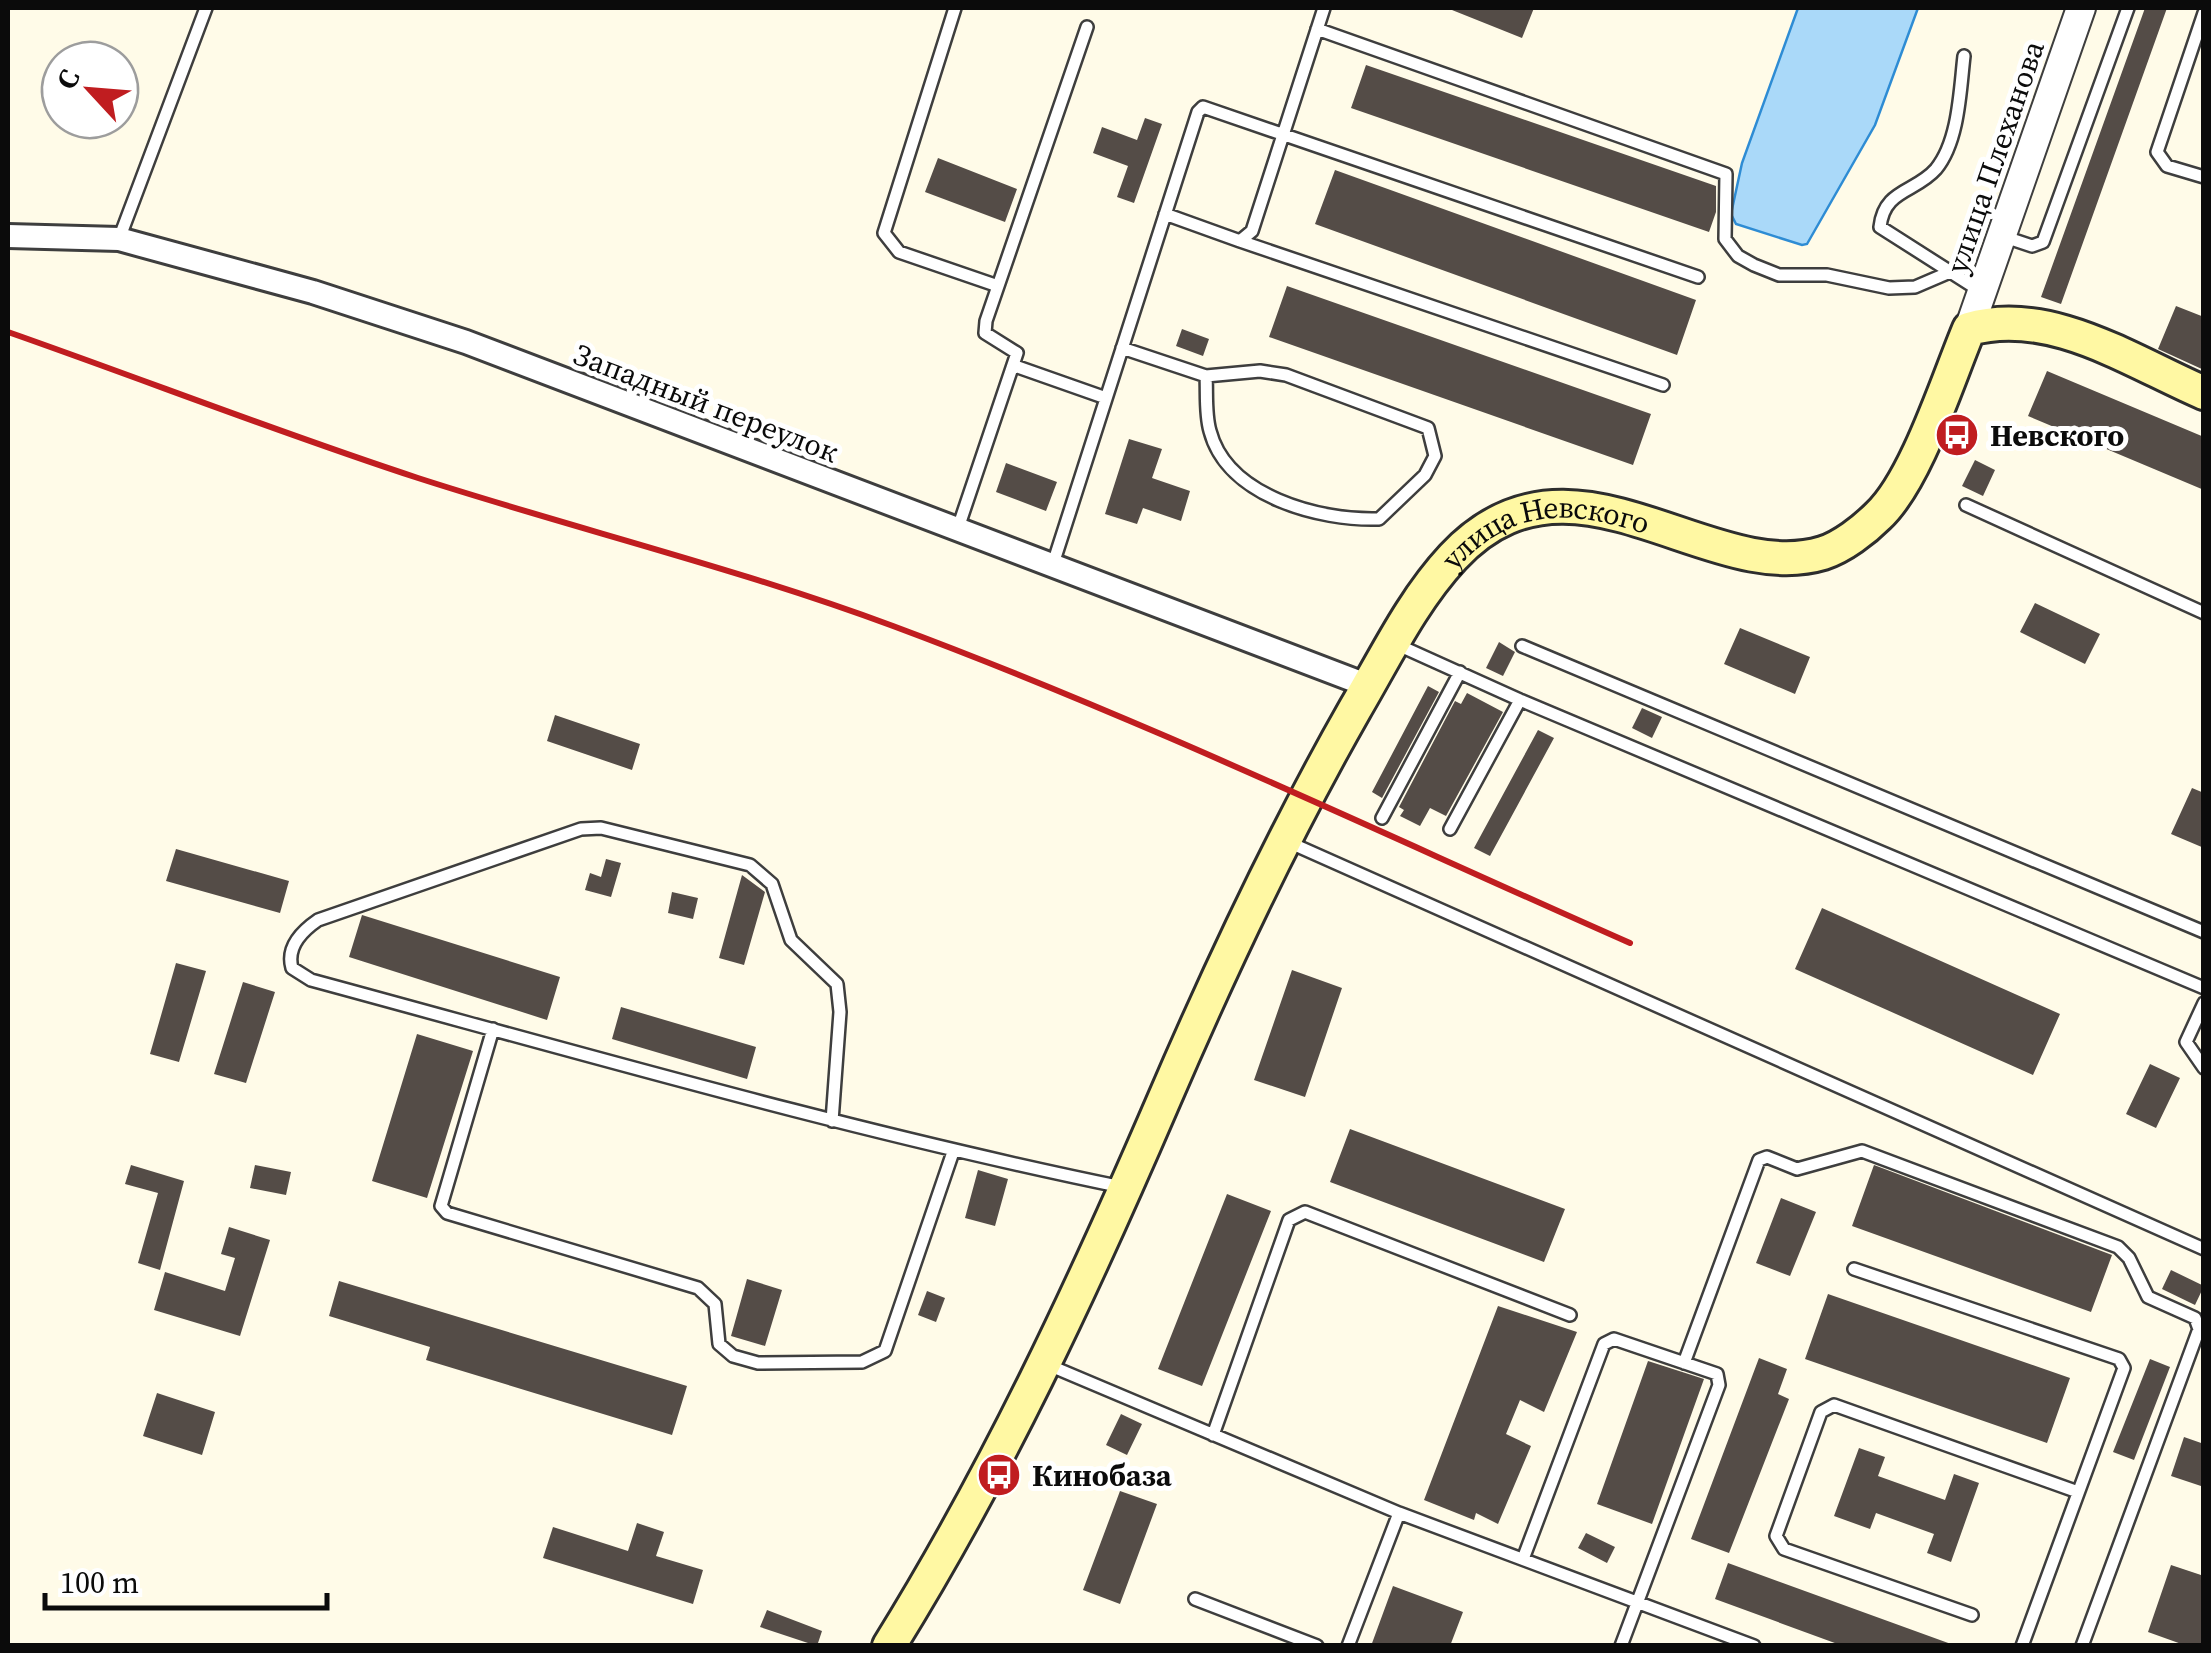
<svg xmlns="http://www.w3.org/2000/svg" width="2211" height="1653" viewBox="0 0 2211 1653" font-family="'Source Serif 4',serif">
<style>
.water{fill:#aad9f9;stroke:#2e8cd4;stroke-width:2.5}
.building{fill:#544c47}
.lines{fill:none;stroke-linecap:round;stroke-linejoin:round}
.service-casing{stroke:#3e3e3e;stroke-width:16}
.minor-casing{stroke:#3e3e3e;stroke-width:28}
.tertiary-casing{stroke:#3e3e3e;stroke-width:32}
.secondary-casing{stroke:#2d2d2d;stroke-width:38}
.service{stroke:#fff;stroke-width:11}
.minor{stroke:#fff;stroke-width:22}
.tertiary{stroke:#fff;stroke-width:28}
.secondary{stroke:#fff8a3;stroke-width:32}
.rail{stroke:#c01d20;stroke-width:6}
.labels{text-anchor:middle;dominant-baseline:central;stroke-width:10;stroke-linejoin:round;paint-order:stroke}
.street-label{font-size:30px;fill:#0b0b0b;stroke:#fff}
.poi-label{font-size:30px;font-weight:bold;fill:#0b0b0b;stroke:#fff;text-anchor:start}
</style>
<rect width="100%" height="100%" fill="#fffbe8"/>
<path class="water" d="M1798,8H1918L1875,125L1807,244L1802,245L1736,224L1731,214L1742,163Z"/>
<path class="building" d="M1447,8H1534L1522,38Z
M2145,8H2167L2061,304L2041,297Z
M1366,65L1716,186V212L1709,232L1351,108Z
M1145,118L1162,124L1134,203L1117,197L1128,166L1093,153L1102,127L1137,140Z
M938,158L1017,189L1005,222L925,192Z
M1335,170L1696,300L1677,355L1315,224Z
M1287,286L1651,414L1633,465L1269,337Z
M2176,306L2204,317V370L2158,349Z
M1182,329L1209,339L1203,356L1176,346Z
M2047,371L2204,437V490L2028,416Z
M1129,439L1162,449L1152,478L1190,491L1181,521L1143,508L1137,524L1105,514Z
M1975,460L1995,470L1983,496L1962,486Z
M1006,463L1057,482L1046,511L996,492Z
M2035,603L2100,634L2085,664L2020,632Z
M1740,628L1810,657L1795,694L1724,664Z
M1499,642L1515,652L1503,676L1486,668Z
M1428,686L1439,692L1382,798L1372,792Z
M1467,693L1503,712L1446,816L1430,808L1420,826L1400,816L1404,810L1399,807L1455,701L1461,704Z
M1642,708L1662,717L1652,738L1632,728Z
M555,715L640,744L632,770L547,741Z
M1538,730L1554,738L1490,856L1474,848Z
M2192,788L2204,793V848L2171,834Z
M176,849L289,881L280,913L166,881Z
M606,859L621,863L611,897L585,890L590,873L601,877Z
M742,875L765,892L744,965L719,958Z
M672,892L698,898L693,919L668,913Z
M1822,908L2060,1014L2033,1075L1795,969Z
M362,915L560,977L547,1020L349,957Z
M176,963L206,971L179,1062L150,1054Z
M1292,970L1342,988L1305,1097L1254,1080Z
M243,982L275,992L246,1083L214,1074Z
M621,1007L756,1047L747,1079L612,1039Z
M417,1034L473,1051L427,1198L372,1181Z
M2150,1064L2180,1078L2156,1128L2126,1114Z
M1350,1129L1565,1209L1544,1262L1330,1182Z
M131,1165L184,1181L160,1270L138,1263L158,1193L125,1184Z
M255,1165L291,1172L286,1195L250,1188Z
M1874,1165L2112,1255L2091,1312L1852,1226Z
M978,1170L1008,1179L995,1226L965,1218Z
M1227,1194L1271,1211L1202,1386L1158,1369Z
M1781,1198L1816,1212L1790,1276L1756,1263Z
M229,1227L270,1240L240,1336L154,1310L165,1272L225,1291L235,1258L221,1254Z
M2171,1270L2204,1286L2195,1305L2162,1289Z
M747,1279L782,1290L765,1346L731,1336Z
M339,1281L687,1386L672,1435L426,1360L430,1347L329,1316Z
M927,1291L945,1298L936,1322L918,1315Z
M1828,1294L2070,1378L2047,1443L1805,1359Z
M1498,1306L1577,1332L1544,1412L1520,1400L1506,1434L1531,1446L1498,1524L1476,1513L1474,1520L1424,1500Z
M1759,1358L1787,1369L1778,1394L1789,1399L1729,1553L1691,1539Z
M2150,1359L2170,1367L2134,1460L2113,1452Z
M1648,1361L1704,1379L1652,1524L1597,1504Z
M157,1393L215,1412L202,1455L143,1436Z
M1121,1414L1142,1424L1127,1455L1106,1445Z
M2184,1437L2204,1444V1487L2171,1476Z
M1859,1448L1885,1457L1878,1476L1945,1500L1954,1474L1979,1483L1951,1562L1927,1553L1934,1534L1876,1513L1870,1529L1834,1516Z
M1120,1491L1157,1504L1120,1604L1083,1590Z
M637,1523L664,1532L656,1556L703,1570L693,1604L543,1558L553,1527L628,1551Z
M1586,1533L1615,1547L1607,1563L1578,1548Z
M1728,1563L1951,1644L1950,1646H1843L1715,1599Z
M2171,1565L2204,1576V1646H2187L2148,1632Z
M1393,1586L1463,1612L1450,1646H1371Z
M767,1610L822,1631L817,1646L760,1627Z"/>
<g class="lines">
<g class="service-casing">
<path id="service" d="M955,8L884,233L899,252L998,286
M2204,13L2157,152L2167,166L2204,177
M1317,29L1726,174L1725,239L1738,256L1754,265L1779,275H1827L1889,288L1915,287L1950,272
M1964,56C1960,90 1959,141 1936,169C1915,193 1884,189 1880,227L1982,292
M1165,214L1240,241L1252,231L1324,8
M2002,236L2032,246L2043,242L2128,8
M119,239L206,8
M1240,241L1663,385
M1122,348L1206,376C1207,393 1205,414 1210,431C1227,496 1319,521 1379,519L1425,475L1435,456L1428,428L1286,375L1260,371L1206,376
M1015,366L1106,398
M1966,505L2204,613
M957,531L1017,353L985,333L986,321L1087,27
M1052,567L1198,112L1203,107L1698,277
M1398,645L1520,700L2204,988
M1522,646L2204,932
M1382,818L1460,672
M1450,829L1520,700
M1286,841L2204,1249
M2204,1003L2186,1042L2204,1068
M493,1029L441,1206L447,1213L698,1288L715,1304L719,1344L733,1356L758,1363L862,1362L885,1351L953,1152
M832,1121L840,1012L837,984L791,940L772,884L750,865L601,828L581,829L318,920C302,931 286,947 292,968L311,980C581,1053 849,1131 1122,1187
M1854,1269L2119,1359L2124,1368L2022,1646
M1684,1363L1759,1160L1767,1157L1797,1169L1862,1151L2118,1247L2129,1258L2148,1297L2195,1318L2199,1329L2082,1646
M1046,1364L1399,1513L1754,1646
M1213,1435L1289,1220L1305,1212L1570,1315
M1523,1559L1604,1344L1614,1339L1717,1374L1719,1385L1621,1646
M1195,1599L1317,1646
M1972,1615L1784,1549L1776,1536L1821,1412L1834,1405L2078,1492
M1348,1646L1399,1513"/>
</g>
<g class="minor-casing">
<path id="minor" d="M8,236L119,239L313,292L466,342L1369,686"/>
</g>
<g class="tertiary-casing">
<path id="tertiary" d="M1969,329L2081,8"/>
</g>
<g class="secondary-casing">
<g id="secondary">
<path id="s1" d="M889,1646C997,1472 1082,1290 1163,1102C1221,967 1282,837 1355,709C1385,658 1412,601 1453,557C1571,430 1708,588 1823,553C1842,547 1864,530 1878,516C1916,481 1948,379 1969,329C2050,306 2130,361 2204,393"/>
</g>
</g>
<use href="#service" class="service"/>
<use href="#minor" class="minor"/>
<use href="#tertiary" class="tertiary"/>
<use href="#secondary" class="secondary"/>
<path class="rail" d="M8,332C145,380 280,433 418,478C576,529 737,568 893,626C1143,719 1385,835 1630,943"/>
</g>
<defs>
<g id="bus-disc" transform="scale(2.25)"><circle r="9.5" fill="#c01d20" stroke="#fff"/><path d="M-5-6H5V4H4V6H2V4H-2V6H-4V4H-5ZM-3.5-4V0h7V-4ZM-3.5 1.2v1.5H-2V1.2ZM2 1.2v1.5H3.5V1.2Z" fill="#fff"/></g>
</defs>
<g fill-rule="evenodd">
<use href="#bus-disc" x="1957" y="435"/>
<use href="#bus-disc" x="999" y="1475"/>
</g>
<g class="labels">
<g class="street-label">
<text transform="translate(1995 157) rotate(-71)">улица Плеханова</text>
<text transform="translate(706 403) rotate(21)">Западный переулок</text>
<text stroke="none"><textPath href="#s1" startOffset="1330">улица Невского</textPath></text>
</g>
<g class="poi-label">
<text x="1990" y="435">Невского</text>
<text x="1032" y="1475">Кинобаза</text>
</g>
</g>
<rect width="2211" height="1653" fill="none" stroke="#0b0b0b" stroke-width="20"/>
<g transform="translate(90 90) rotate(296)"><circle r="48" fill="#ffffff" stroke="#9d9d9d" stroke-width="2.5"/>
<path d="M0-8L18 38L0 25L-18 38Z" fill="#c01d20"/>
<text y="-15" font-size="28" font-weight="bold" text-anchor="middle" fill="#0b0b0b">С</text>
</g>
<path d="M45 1593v15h282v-15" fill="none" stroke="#0b0b0b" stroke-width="5"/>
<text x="60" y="1593" font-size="30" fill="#0b0b0b" stroke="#ffffff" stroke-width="8" paint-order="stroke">100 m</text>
</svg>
